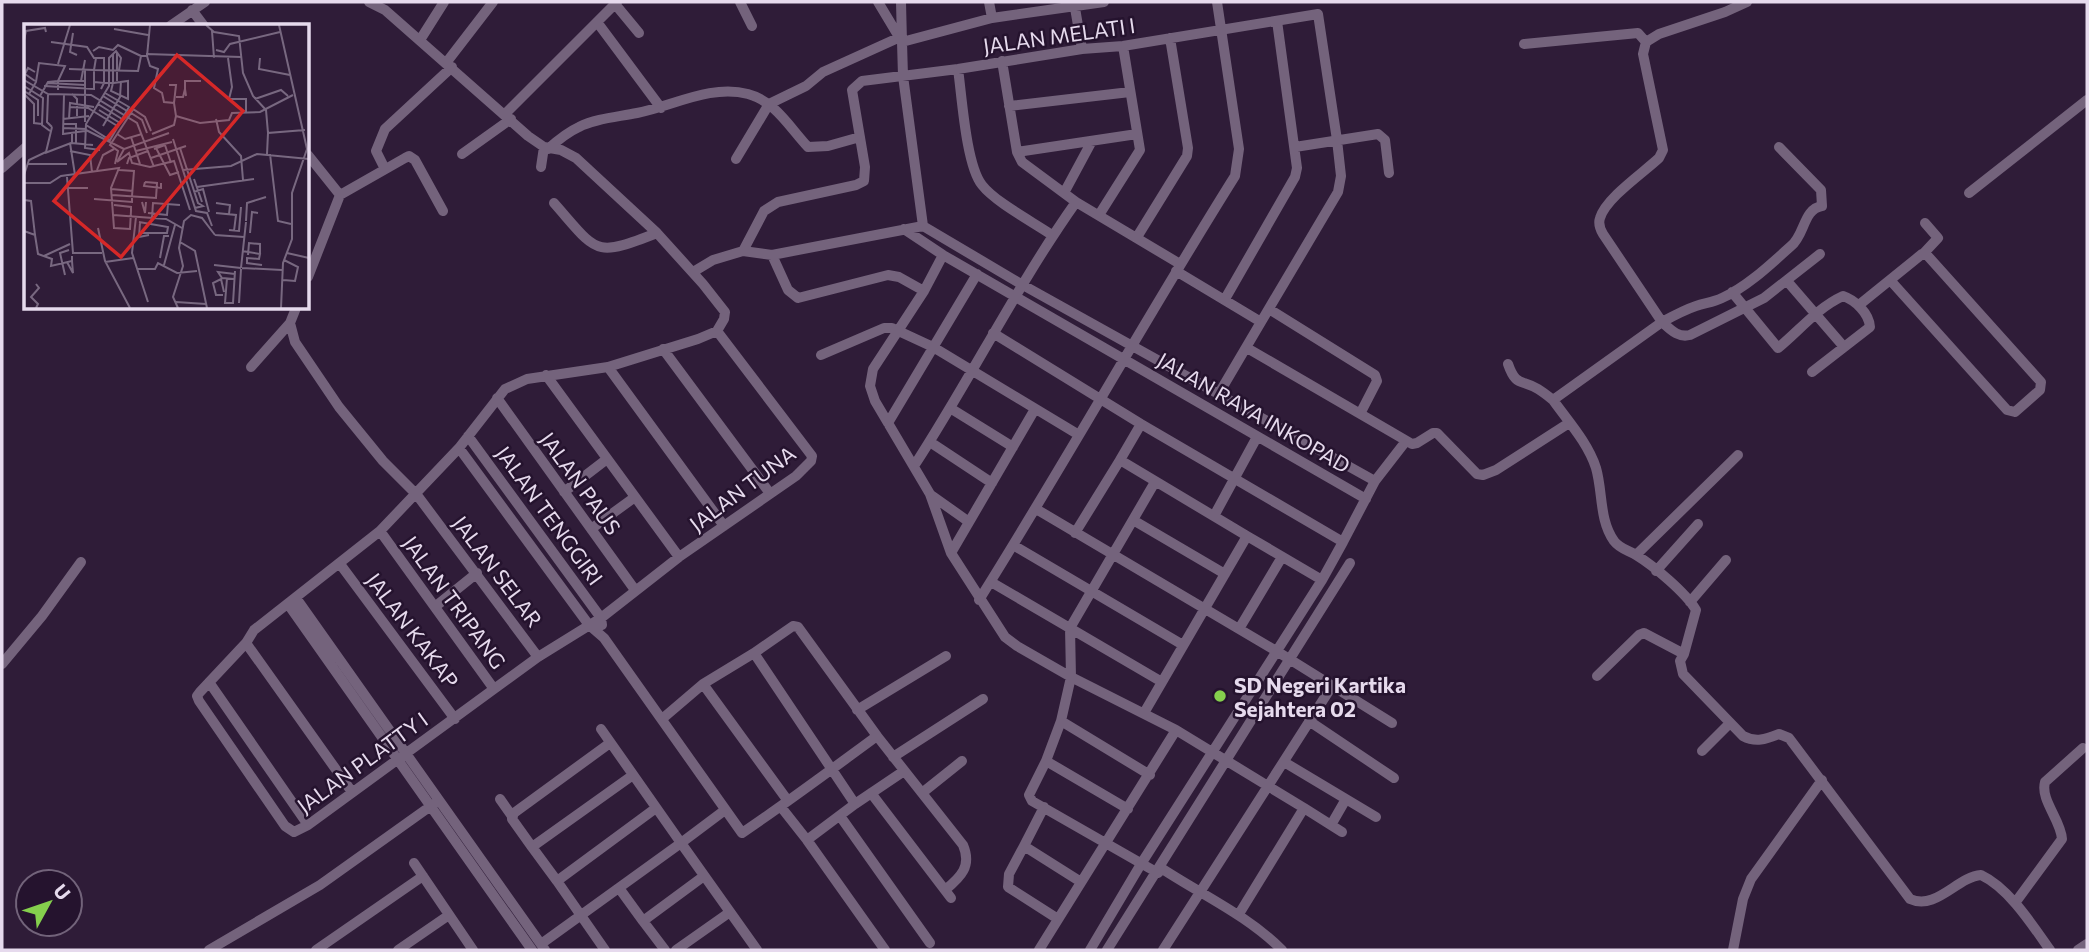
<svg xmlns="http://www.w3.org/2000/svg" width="2089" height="952" viewBox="0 0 2089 952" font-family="Commissioner,sans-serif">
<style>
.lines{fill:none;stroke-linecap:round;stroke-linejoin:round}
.minor{stroke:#74637c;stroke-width:10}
.poi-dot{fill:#85cf4d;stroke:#25132e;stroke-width:2.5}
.labels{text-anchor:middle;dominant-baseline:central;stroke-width:5;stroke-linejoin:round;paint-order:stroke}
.street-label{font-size:21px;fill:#e6daed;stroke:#25132e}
.poi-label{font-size:21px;font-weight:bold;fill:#e6daed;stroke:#25132e;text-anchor:start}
.inset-road{fill:none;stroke:#786880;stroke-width:2}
.view{fill:#d62828;fill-opacity:0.15;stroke:#d62828;stroke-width:3.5}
.inset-edge{fill:none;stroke:#e6daed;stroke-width:3.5}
</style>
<rect width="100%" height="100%" fill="#2f1c38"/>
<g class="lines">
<path class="minor" d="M369,2L385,10L528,136L544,147L561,150L576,158L657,233L703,284L725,312L724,319L717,331L698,339L608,367L527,379L505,389L459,448L380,531L254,630L246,643L200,692L197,696L199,701L285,826L294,832L308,825L494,689L380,531
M740,2L752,26
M878,2L902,42L903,76L923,226
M901,2L902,42L992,18L1104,2
M989,2L992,18
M1074,2L1082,49
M1747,2L1725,12L1659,34L1646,42L1643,54L1663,150L1659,158C1643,173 1606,198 1600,218C1598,224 1600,229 1603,234L1662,322L1553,400C1568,421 1588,443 1596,468C1603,492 1599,520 1614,541C1620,549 1628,550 1636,555C1654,566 1686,593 1696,610L1684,654L1680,661L1683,674L1743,736C1756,743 1766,739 1779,734L1789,738L1910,899C1936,911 1957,877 1981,875C2009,888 2033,926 2050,950
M615,4L639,33
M192,10L204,26
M597,22L661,108
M170,26L205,2
M420,40L444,2
M1524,44L1638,33L1646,42
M1002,61L1017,152L1022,162L1076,202L1180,264
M446,63L493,2
M958,69C962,97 966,165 982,185C995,202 1033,222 1052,235
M1009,106L1130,92
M505,114L617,2
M1295,147L1378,134L1385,140L1389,173
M1779,147L1821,190L1822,206C1803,209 1805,235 1791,246C1771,264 1747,287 1722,298C1714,302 1705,303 1696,306C1684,310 1673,316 1662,322C1671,330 1678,338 1690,335L1764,298L1820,254
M548,149C558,140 568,132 579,127C597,118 618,117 637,113C673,106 711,84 748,94C775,101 790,128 808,147L828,146L860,137
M1017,152L1137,134
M462,154L511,119
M308,155L340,195
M736,159L769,104L806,86L823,72L898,38
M541,167L544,147
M2,168L26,147
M385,169L376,151L385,129L452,67
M1064,193L1092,141
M1969,193L2087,100
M554,203C598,253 593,258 657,233
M1099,215L1140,150L1123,46
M904,229L943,255L1366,499
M1137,237L1187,156L1188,148L1170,38
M743,251L764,211L778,202L856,185L864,181L865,167L852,90L862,81L958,69L1082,49L1123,46L1318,14L1337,140L1341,176L1338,192L1261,322
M1924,253L1938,238L1925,223
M772,255L788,290L798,298L888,275L899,277L924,291L873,369L870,386L875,401L930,494L951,553L1005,637L1017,646L1071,677L1176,730L1039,950
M1176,271L1261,322L1218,395
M693,272L713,260L743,251L772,255L923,226L1021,284L1375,481
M308,277L340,195L405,158L409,156L415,160L443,211
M1787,281L1844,347
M924,291L943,255
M1732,292L1778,348C1799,331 1817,308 1843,296C1855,300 1869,313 1870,327L1812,372
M1225,299L1295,177L1297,168L1277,21
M1859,305L1922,254H1926L2041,382L2040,390L2015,412L2007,410L1890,280
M1269,309L1375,375L1377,381L1361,412
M290,323L295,342L339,407L383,461L417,495L538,657L601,618L679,557L796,476L811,461L812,456L717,331
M993,333L1141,424L1343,542L1322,580L1141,864L1090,950
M1247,348L1412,444L1417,443L1433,433H1437L1477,474L1483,475L1496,470L1569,423
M663,349L769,492
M821,355L884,328H892L933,347L1079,435
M1508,364C1516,387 1521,379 1538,389C1543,392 1548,396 1553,400
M251,367L290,323L296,308
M608,367L724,526
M546,375L679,557
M497,398L635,590
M950,408L1013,447
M888,423L977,274
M1141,424L1120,460L1247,536L1144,713
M468,436L601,618L602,625
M930,442L992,483
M459,448L589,625L604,638L742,833C788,802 832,769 877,736L798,627L793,626L754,653L855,804L904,771
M914,466C970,380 1016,287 1076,202
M1155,482L1070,628L1071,677L1061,721L1046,761L1029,795L1032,801L1158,873
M564,492L607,459
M931,495L969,522
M1036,509L1278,652L1392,723
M1214,516L1257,437
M1133,520L1225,574
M591,529L635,497
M1075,533L1120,460
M1247,536L1322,580
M1343,542L1375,481L1406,441
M1013,545L1183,645
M951,553L1035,409
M1636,555L1738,455
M340,564L455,719
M1656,571L1698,524
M991,582L1162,682
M296,598L545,950
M979,600C1067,460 1147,316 1235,176L1239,149L1217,2
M1690,602L1726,560
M288,604L532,950
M436,606L477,573
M1239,629L1282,557
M246,643L352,792
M2,664L42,616L81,562
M1597,676L1639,635L1644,633L1684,654
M209,682L308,825
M703,684L788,801
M494,689L538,657
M857,710L946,656
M662,719L703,684L754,653
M1061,721L1150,775
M1309,721L1394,778
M601,729L681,843L725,810
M1176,730L1304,808L1239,914
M877,736L963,845C972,866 961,877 945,890
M610,743L514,813L512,819L532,847L633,775
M1702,751L1730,723
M893,757L983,699
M1046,761L1128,809
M1284,762L1376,817
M871,793L951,898
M922,793L962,761
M500,799L512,816
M781,807L807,840L855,804
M1044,807L1024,846L1081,882
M1304,808L1342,832
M840,816L930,943
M1331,825L1346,799
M807,840L885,950
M1024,846L1009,874L1008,887L1058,919
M532,847L557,881L656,808
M414,863L473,950
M1161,868C1202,895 1247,915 1282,950
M557,881L605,950
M619,888L643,921L704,876
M2015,903L2062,839C2061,820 2040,800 2045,782L2083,748
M643,921L665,950
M541,944L681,843L757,950
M209,950L320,885L435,803
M316,950L423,876
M398,950L449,915
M676,950L730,912
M1107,950L1350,563
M1163,950L1332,686
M1733,950L1743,899L1751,879L1822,780
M2078,950L2087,944"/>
</g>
<circle class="poi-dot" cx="1220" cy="696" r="7"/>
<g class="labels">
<g class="street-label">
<text transform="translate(1059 35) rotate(-8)">JALAN MELATI I</text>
<text transform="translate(1254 412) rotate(30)">JALAN RAYA INKOPAD</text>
<text transform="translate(581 483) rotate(54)">JALAN PAUS</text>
<text transform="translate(742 488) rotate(-37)">JALAN TUNA</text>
<text transform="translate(550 515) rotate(54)">JALAN TENGGIRI</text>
<text transform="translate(498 571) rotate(53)">JALAN SELAR</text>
<text transform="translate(455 602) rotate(54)">JALAN TRIPANG</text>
<text transform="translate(413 630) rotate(53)">JALAN KAKAP</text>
<text transform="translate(362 762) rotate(-36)">JALAN PLATTY I</text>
</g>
<g class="poi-label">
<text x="1234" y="684">SD Negeri Kartika<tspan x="1234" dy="24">Sejahtera 02</tspan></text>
</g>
</g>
<g transform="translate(24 24)">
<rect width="285" height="285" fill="#2f1c38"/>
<path class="inset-road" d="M182,1L190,8L215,12L219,49L229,72L242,86L244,109M255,1L283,125L268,169V215L259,239L257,284M90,5L124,11M188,7L190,34M49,9L46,28L53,31M0,16L2,7L21,4L22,8M27,18L63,23L70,34H80V59L70,58M192,26L200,28L206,20L256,8M69,27L75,23L89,26L94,21L117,32M122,30L217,33M123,32L126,42L134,45L130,64L138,69L140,78L150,79L152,92L150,101L128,110M72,34L70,46L114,47L117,32H123L126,1M204,34L208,63L205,75H222V88M236,34L235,45L266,51M34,40L46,1M0,56L24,70L67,71L113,99L130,143M11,57L1,50L4,44L11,48M57,57L61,36M93,57V29M23,59L61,61M145,61H152L150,79M0,62L19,74L18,101L26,107M20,62L70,65V46L45,45M77,65L80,59H89L87,67L104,75V57L89,59V30M161,65V57H177M34,66V57H61V46M0,67L5,70L12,58L15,39L41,42L34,57L24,58L16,72M0,70L10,80V99L18,100M5,70L14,76V92M48,70L53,75V92M24,71L23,98L28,103M79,72L103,87M152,73H159L161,65L162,72M231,75L257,66L264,72M74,80L98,95M45,83L64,84L95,103M75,86L96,99M107,89L109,85L121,93L127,107M107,89L118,96L123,109M152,92L176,99L205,96L208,89L236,88L269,71M39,95L65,92M45,95L46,79L70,83M192,95L195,108L217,132L219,156M61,98V57M39,100H52V120M62,101L86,116L105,83L81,69M79,102L96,73L97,57M39,104L62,105M62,106L100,125M39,110L61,107M48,110V119L69,121M93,110L101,115L118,110M39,111L40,70M107,113L116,140M149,115L172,187L183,189L188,202M46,119L51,151M132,124L146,151L155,148M156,124L174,179L179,182L171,184M130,125L141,121L147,139M76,126L61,124L62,100L85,62V34L92,27L97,34L95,46M46,127L66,131L68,148M112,127L148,118M21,129L47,119M243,130L244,109L281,106M246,130L254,197L267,200M127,134L162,122M93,138L105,129L108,139L126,143L150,137L166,186M93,138L100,125L145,109M4,140H43M91,140L94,127L86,121L107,89M103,140L105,134L124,127M73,146L79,131L90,125M95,146L110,147L108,172M159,146L207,142L233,130L285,135M0,151L5,136L22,128L28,103M43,153L49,229H78M170,155L178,178M121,158L120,162L137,164V159M0,159H26L37,152L95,144L87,164L90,204L106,205L107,187M173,163L230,155M42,164H64M87,165L109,167M170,168L179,165L185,188M88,171L132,174L133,159L121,158M70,175L108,178V172M0,176L7,177L11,211L0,207M118,178L121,189L122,178M192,179L206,181L205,190M90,181L107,183V187M124,189L143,191L144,180M192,189L212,191L210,207M89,191L142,195L158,204M112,193L108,229L124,278M128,194L129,179L156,181M222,197L223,179L242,173M115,198L144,203L143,209H115M116,199L115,213L125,211M74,204L81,237L106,284M205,206L215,207L217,183M226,209L228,188L234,189M11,211L14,230L28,235L27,242L48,237V232M191,211L220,213M156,218L171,227L183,284M218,227L236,230L235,235L223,234V239L238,241M263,229L285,234M224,231L225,219L236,220V230M20,232L46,220M136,234L140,212H145M43,238L49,249L48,237M81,238L109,234M140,241L151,201M217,244L190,241L217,244M217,244L222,198M218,244L258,246M113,245H131L134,239L153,249L173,247M41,251L36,229L45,226M203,254L201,279H209L211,247M210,255L198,254L194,248L211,250M259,256L271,257L274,243L260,236M199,271H192L189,259L197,255L200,268M152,278L182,280M215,279L217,245M12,284L14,280L7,273L15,264L12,260M154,284L149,273L159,242L155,224L160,197L167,191L178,194L191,211"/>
<path class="view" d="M153,31L219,87L97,233L30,177Z"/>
<rect width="285" height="285" class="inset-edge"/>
</g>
<rect width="2089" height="952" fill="none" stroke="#e6daed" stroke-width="7"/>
<g transform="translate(49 903) rotate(50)"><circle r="33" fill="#25132e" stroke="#72637a" stroke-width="2"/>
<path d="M0-5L12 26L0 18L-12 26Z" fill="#85cf4d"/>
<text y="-10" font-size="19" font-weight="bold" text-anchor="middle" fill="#e6daed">U</text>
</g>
</svg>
